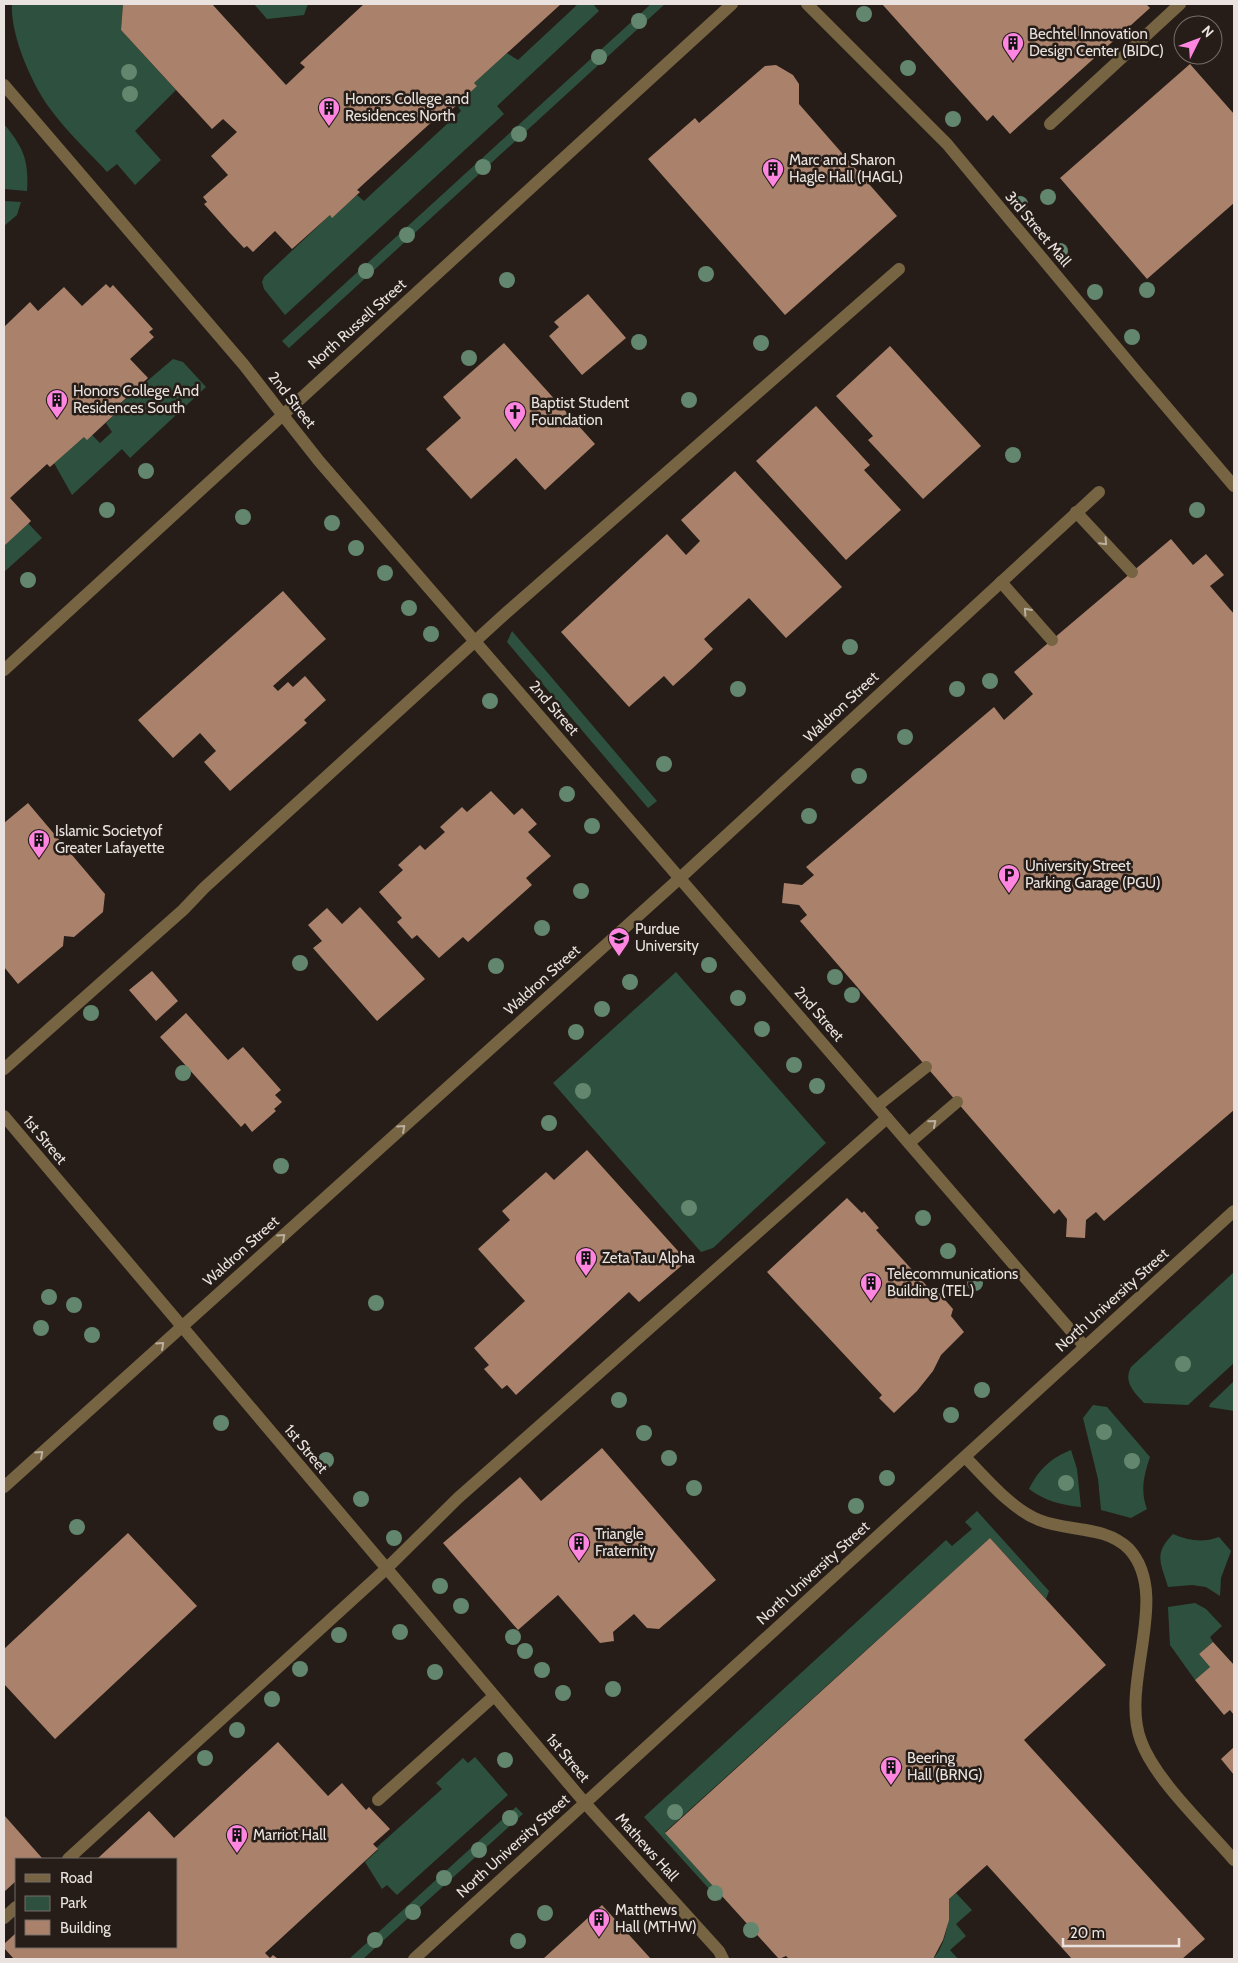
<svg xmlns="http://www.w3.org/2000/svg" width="1238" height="1963" viewBox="0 0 1238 1963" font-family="Cabin,sans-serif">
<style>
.green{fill:#2d513e}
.building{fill:#aa826b}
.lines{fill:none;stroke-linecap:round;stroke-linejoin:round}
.service{stroke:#766442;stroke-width:12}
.pedestrian{stroke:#766442;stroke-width:12}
.minor{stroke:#766442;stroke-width:12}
.tree{fill:#63866f}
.oneway{stroke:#bbb0a0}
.labels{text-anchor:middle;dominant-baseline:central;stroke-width:5;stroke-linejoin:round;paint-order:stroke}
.poi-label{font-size:15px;fill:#e9e2df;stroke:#261d18;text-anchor:start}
.street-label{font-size:15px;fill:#e9e2df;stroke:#261d18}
</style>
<rect width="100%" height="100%" fill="#261d18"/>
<path class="green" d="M12,4H123L121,30L176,90L135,131L161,160L135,185L117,164L107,172C88,151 65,130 48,106C31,82 10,34 12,4Z
M254,4H308L304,15L267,19Z
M578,4H593L599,11L497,106L504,114L285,315L264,289L262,282L264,277L330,215L332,217L357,195L364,201L461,111L457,105L477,86L474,83L507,53L518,60Z
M651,4H665L289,348L282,341Z
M4,124C24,148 29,161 27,191L4,189Z
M4,201L21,202L17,215L4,226Z
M173,359L183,362L206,387L130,458L122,449L72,495L54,463L84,437L92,435L100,443L112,432L106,423L115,414L112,411Z
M28,523L42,538L4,572V546Z
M512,631L657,801L648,808L507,642Z
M676,972L826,1143L713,1248L701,1252L553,1083Z
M1234,1272V1363L1188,1405L1144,1403C1134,1392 1123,1382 1131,1367Z
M1234,1381V1411L1209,1407L1210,1404Z
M1093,1405L1107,1407L1150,1457C1144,1475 1140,1491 1147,1509L1131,1518L1101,1510L1098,1479L1083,1418Z
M1071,1450L1077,1469L1081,1507C1061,1505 1045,1501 1029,1489C1039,1469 1051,1458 1071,1450Z
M977,1511L1049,1591L1046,1599L990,1538L665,1832L723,1897L720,1901L644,1817L946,1540L952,1546L972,1529L965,1522Z
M1173,1534C1189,1541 1203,1543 1219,1537L1231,1551L1221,1578L1220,1596L1206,1587L1192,1585L1168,1587C1161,1563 1153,1554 1173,1534Z
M1195,1603L1206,1609L1222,1626L1210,1637L1213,1642L1199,1654L1210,1667L1195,1680L1170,1645L1168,1607Z
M475,1757L508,1795L397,1895L387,1885L382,1889L365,1862L378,1850L376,1848L442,1789L436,1783L463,1758L468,1763Z
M516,1807L523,1814L363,1959H349Z
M956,1893L972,1910L956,1924L966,1936L950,1950L958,1959H933C947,1943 949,1920 949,1899Z"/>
<path class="building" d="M123,4H212L286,85L305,67L300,63L364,4H561L474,83L477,86L457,105L450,111L447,108L357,190L360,192L332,218L330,215L292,249L275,231L253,252L247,246L244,248L229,232L204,204L207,202L203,197L228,175L211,156L237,132L223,119L212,129L121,30Z
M882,4H1146L1150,8L1010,134L993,115L987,121Z
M1190,64L1234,114V203L1147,279L1060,178Z
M776,65L793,75L799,84V104L897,216L785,315L648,159L695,118L699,123L765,66Z
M106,284L110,288L113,285L153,329L149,332L154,337L130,359L148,378L112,411L115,414L87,440L84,437L50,467L47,464L10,498L31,521L4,546V327L30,302L38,311L64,287L82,306Z
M588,294L626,338L582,375L549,336L559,327L554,322Z
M504,343L595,444L545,490L516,458L471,499L426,449L461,418L443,397Z
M890,346L981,446L923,499L868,440L873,436L836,396Z
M816,406L870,465L864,470L901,510L846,560L756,461Z
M735,471L842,587L786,638L749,598L704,639L713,649L693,668L673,686L664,676L629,707L561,632L667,534L686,555L700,541L681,520Z
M1171,539L1193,565L1206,554L1224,575L1210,586L1234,614V1110L1104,1221L1096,1212L1086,1220L1085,1238L1066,1237L1067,1219L1059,1209L1054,1214L800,921L807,915L799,905L782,903L784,883L802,885L814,875L806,867L994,707L1004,720L1033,694L1014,672Z
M283,591L326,639L273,686L278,691L288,682L293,687L305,676L326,700L304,720L307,723L230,791L204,762L216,751L200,733L173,758L138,720Z
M491,791L514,815L522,808L537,824L528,832L551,856L526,878L532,885L468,942L463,937L439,958L417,935L412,939L397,922L402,918L379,892L403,870L398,865L420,845L425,850L445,832L440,827L462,807L467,812Z
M28,803L105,894L103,912L74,937L64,936L63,946L18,984L4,967V823Z
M360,907L425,979L377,1021L313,948L322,941L308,925L327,908L342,924Z
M152,971L178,1001L156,1021L129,990Z
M186,1013L228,1060L243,1047L281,1090L275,1095L282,1102L274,1109L276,1111L252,1132L245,1123L241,1127L160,1037Z
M587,1150L687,1261L639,1302L629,1292L516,1395L507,1385L502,1389L484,1369L489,1365L474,1348L525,1301L478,1249L510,1220L502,1211L546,1172L554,1180Z
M847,1198L862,1213L864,1211L879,1228L876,1230L935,1295L939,1293L953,1309L951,1316L964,1332L941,1355L933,1371L917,1391L894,1413L879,1398L882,1395L767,1272Z
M602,1448L716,1580L659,1629L647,1628L634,1614L613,1632L614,1641L600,1643L558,1595L518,1630L443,1543L520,1477L541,1501Z
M128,1533L197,1606L55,1739L4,1684V1649Z
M990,1538L1106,1665L1024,1740L1205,1939L1182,1959H1072L987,1865L949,1899V1920L943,1940L933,1959H789L786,1956L779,1959L665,1833Z
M1213,1642L1234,1665V1715L1230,1710L1224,1715L1195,1680L1210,1667L1199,1654Z
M278,1742L328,1796L342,1783L366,1810L369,1807L390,1829L373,1844L378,1849L265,1953L270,1958L273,1955L278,1959H14L4,1948V1944L16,1933V1947H176V1859H97L149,1811L174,1838Z
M1234,1747V1775L1221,1759Z
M4,1815L42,1858L16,1859V1881L4,1892Z
M602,1905L651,1959H543Z"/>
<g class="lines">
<path class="service" d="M4,85L244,365L282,414
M1050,124L1180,4
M1076,512L1132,572
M1001,582L1052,640
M4,1069L183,910L204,888L506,613L899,269
M877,1106L926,1067
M909,1143L957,1102
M965,1457C987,1479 1010,1508 1039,1520C1068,1532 1105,1525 1129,1549C1172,1596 1119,1684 1141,1741C1155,1780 1206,1827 1234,1860
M378,1800L494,1696
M585,1803L719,1951L723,1959
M68,1859L386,1569L458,1498L887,1118
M4,1918L16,1907"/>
<path class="pedestrian" d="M807,4L947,144L1136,371L1234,486"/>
<path class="minor" d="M282,414L319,461L1085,1347
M4,670L732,4
M4,1116L585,1803
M4,1487L680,878L1099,492
M414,1959L1234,1211"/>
</g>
<g class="tree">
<circle cx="864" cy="14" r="8"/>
<circle cx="639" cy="21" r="8"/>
<circle cx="599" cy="57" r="8"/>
<circle cx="908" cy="68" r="8"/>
<circle cx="129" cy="72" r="8"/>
<circle cx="130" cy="94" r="8"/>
<circle cx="953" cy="119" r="8"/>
<circle cx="519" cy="134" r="8"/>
<circle cx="483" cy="167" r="8"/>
<circle cx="1048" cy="197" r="8"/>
<circle cx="1020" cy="204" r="8"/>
<circle cx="407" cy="235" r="8"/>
<circle cx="1060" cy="251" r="8"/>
<circle cx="366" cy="271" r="8"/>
<circle cx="706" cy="274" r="8"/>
<circle cx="507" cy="280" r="8"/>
<circle cx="1147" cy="290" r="8"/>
<circle cx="1095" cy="292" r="8"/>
<circle cx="1132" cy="337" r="8"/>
<circle cx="639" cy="342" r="8"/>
<circle cx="761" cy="343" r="8"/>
<circle cx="469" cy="358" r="8"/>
<circle cx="689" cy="400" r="8"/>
<circle cx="1013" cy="455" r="8"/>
<circle cx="146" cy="471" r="8"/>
<circle cx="107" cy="510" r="8"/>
<circle cx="1197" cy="510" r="8"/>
<circle cx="243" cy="517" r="8"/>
<circle cx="332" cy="523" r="8"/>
<circle cx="356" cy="548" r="8"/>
<circle cx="385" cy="573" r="8"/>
<circle cx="28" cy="580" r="8"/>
<circle cx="409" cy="608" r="8"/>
<circle cx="431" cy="634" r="8"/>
<circle cx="850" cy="647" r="8"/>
<circle cx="990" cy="681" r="8"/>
<circle cx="738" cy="689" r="8"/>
<circle cx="957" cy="689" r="8"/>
<circle cx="490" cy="701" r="8"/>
<circle cx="905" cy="737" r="8"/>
<circle cx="664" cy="764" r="8"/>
<circle cx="859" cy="776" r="8"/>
<circle cx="567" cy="794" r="8"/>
<circle cx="809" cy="816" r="8"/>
<circle cx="592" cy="826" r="8"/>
<circle cx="581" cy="891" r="8"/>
<circle cx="542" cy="928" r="8"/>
<circle cx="300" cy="963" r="8"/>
<circle cx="709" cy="965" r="8"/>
<circle cx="496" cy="966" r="8"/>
<circle cx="835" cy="977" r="8"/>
<circle cx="630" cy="982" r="8"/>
<circle cx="852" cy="995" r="8"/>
<circle cx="738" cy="998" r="8"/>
<circle cx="602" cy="1009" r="8"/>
<circle cx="91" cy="1013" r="8"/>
<circle cx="762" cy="1029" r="8"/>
<circle cx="576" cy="1032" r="8"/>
<circle cx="794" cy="1065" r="8"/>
<circle cx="183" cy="1073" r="8"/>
<circle cx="817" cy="1086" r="8"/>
<circle cx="583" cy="1091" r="8"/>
<circle cx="549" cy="1123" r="8"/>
<circle cx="281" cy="1166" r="8"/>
<circle cx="689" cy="1208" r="8"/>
<circle cx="923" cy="1218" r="8"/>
<circle cx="948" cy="1251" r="8"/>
<circle cx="975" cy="1283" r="8"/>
<circle cx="49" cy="1297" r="8"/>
<circle cx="376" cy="1303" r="8"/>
<circle cx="74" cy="1305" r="8"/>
<circle cx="41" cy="1328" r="8"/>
<circle cx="92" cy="1335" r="8"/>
<circle cx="1183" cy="1364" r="8"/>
<circle cx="982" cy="1390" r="8"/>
<circle cx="619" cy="1400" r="8"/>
<circle cx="951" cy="1415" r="8"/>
<circle cx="221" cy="1423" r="8"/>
<circle cx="1104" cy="1432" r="8"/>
<circle cx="644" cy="1433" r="8"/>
<circle cx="669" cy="1458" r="8"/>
<circle cx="326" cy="1460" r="8"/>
<circle cx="1132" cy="1461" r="8"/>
<circle cx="887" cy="1478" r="8"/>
<circle cx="1066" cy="1483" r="8"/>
<circle cx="694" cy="1488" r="8"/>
<circle cx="361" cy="1499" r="8"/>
<circle cx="856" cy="1506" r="8"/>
<circle cx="77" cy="1527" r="8"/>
<circle cx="394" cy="1538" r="8"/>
<circle cx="440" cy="1586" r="8"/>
<circle cx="461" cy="1606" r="8"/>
<circle cx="400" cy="1632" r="8"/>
<circle cx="339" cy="1635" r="8"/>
<circle cx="513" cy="1637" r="8"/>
<circle cx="525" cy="1651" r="8"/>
<circle cx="300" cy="1669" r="8"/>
<circle cx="542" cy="1670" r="8"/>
<circle cx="435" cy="1672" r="8"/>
<circle cx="613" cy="1689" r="8"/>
<circle cx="563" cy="1693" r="8"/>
<circle cx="272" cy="1699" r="8"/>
<circle cx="237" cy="1730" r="8"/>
<circle cx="205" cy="1758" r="8"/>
<circle cx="505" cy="1760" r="8"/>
<circle cx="675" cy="1812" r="8"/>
<circle cx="510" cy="1818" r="8"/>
<circle cx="479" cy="1850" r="8"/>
<circle cx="444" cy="1878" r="8"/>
<circle cx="715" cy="1893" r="8"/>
<circle cx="413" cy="1912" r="8"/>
<circle cx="545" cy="1913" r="8"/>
<circle cx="751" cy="1930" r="8"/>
<circle cx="375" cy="1940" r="8"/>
<circle cx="518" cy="1941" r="8"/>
</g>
<defs><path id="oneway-chevron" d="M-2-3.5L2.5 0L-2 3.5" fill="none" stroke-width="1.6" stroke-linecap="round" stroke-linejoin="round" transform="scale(1.25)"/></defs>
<g class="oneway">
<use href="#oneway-chevron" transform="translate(1104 542) rotate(47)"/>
<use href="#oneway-chevron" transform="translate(1027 611) rotate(-132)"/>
<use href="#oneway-chevron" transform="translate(933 1123) rotate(-40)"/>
<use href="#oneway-chevron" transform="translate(402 1128) rotate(-42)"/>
<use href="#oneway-chevron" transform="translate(282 1237) rotate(-42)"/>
<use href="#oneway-chevron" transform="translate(161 1345) rotate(-42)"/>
<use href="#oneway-chevron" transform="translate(40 1454) rotate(-42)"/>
</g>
<defs>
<g id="building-pin" transform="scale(1.125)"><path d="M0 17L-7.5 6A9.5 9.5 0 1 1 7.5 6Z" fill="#fe86e1" stroke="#261d18"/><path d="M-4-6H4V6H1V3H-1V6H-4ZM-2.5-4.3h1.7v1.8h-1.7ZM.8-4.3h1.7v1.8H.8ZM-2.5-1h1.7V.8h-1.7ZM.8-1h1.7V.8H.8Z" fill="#111"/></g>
<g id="church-pin" transform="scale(1.125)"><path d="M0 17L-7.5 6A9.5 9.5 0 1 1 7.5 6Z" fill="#fe86e1" stroke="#261d18"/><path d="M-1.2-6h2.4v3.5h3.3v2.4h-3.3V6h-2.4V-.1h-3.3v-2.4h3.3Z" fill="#111"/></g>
<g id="parking-pin" transform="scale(1.125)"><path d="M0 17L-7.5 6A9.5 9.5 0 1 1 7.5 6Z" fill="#fe86e1" stroke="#261d18"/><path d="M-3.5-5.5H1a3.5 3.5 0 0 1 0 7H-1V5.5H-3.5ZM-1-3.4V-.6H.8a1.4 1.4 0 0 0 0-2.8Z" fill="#111"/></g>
<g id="university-pin" transform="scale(1.125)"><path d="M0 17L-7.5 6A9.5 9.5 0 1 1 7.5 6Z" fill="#fe86e1" stroke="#261d18"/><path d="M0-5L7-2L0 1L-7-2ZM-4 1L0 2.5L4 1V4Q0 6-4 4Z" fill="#111"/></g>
</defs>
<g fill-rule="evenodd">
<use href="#building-pin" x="1013" y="43"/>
<use href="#building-pin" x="329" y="108"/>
<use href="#building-pin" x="773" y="169"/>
<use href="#building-pin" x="57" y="400"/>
<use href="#church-pin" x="515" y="412"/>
<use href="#building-pin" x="39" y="840"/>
<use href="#parking-pin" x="1009" y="875"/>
<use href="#university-pin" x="619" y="938"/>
<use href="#building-pin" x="586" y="1258"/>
<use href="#building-pin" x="871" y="1283"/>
<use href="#building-pin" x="579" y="1543"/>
<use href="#building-pin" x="891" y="1767"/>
<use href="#building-pin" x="237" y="1835"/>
<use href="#building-pin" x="599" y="1919"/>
</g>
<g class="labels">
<g class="poi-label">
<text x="1029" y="34">Bechtel Innovation<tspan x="1029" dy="17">Design Center (BIDC)</tspan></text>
<text x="345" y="99">Honors College and<tspan x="345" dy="17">Residences North</tspan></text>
<text x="789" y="160">Marc and Sharon<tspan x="789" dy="17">Hagle Hall (HAGL)</tspan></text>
<text x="73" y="391">Honors College And<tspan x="73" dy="17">Residences South</tspan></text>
<text x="531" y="403">Baptist Student<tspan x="531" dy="17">Foundation</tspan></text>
<text x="55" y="831">Islamic Societyof<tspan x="55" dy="17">Greater Lafayette</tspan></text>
<text x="1025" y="866">University Street<tspan x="1025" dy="17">Parking Garage (PGU)</tspan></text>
<text x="635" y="929">Purdue<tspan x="635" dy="17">University</tspan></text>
<text x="602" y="1258">Zeta Tau Alpha</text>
<text x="887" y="1274">Telecommunications<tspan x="887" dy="17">Building (TEL)</tspan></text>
<text x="595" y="1534">Triangle<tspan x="595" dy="17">Fraternity</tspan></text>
<text x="907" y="1758">Beering<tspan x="907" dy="17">Hall (BRNG)</tspan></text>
<text x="253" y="1835">Marriot Hall</text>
<text x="615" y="1910">Matthews<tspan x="615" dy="17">Hall (MTHW)</tspan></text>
</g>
<g class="street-label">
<text transform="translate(1038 229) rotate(50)">3rd Street Mall</text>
<text transform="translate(357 324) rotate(-42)">North Russell Street</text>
<text transform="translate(292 400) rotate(52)">2nd Street</text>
<text transform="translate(841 707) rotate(-43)">Waldron Street</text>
<text transform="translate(554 708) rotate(49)">2nd Street</text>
<text transform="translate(542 980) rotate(-42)">Waldron Street</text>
<text transform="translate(819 1014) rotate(49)">2nd Street</text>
<text transform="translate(45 1140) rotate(50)">1st Street</text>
<text transform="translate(241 1251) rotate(-42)">Waldron Street</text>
<text transform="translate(1112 1300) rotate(-42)">North University Street</text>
<text transform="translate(306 1449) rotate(50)">1st Street</text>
<text transform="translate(813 1573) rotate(-42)">North University Street</text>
<text transform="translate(568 1758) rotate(50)">1st Street</text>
<text transform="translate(513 1846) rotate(-42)">North University Street</text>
<text transform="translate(647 1847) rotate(48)">Mathews Hall</text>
</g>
</g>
<rect width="1238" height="1963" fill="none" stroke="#e9e2df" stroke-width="10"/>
<rect x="15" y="1858" width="162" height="90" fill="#261d18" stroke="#746c68"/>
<rect x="25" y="1874" width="25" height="8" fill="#766442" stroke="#746c68"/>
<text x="60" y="1883" font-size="15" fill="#e9e2df">Road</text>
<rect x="25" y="1896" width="25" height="15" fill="#2d513e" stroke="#746c68"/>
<text x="60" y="1908" font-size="15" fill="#e9e2df">Park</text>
<rect x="25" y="1920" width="25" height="15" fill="#aa826b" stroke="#746c68"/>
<text x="60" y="1933" font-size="15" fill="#e9e2df">Building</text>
<g transform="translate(1198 40) rotate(48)"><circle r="24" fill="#261d18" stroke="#746c68"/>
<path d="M0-4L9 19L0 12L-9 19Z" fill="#fe86e1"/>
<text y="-8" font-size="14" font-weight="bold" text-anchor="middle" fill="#e9e2df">N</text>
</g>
<path d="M1063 1938v8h116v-8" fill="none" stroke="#e9e2df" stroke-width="2.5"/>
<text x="1070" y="1938" font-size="15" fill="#e9e2df" stroke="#261d18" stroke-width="4" paint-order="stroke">20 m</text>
</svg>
